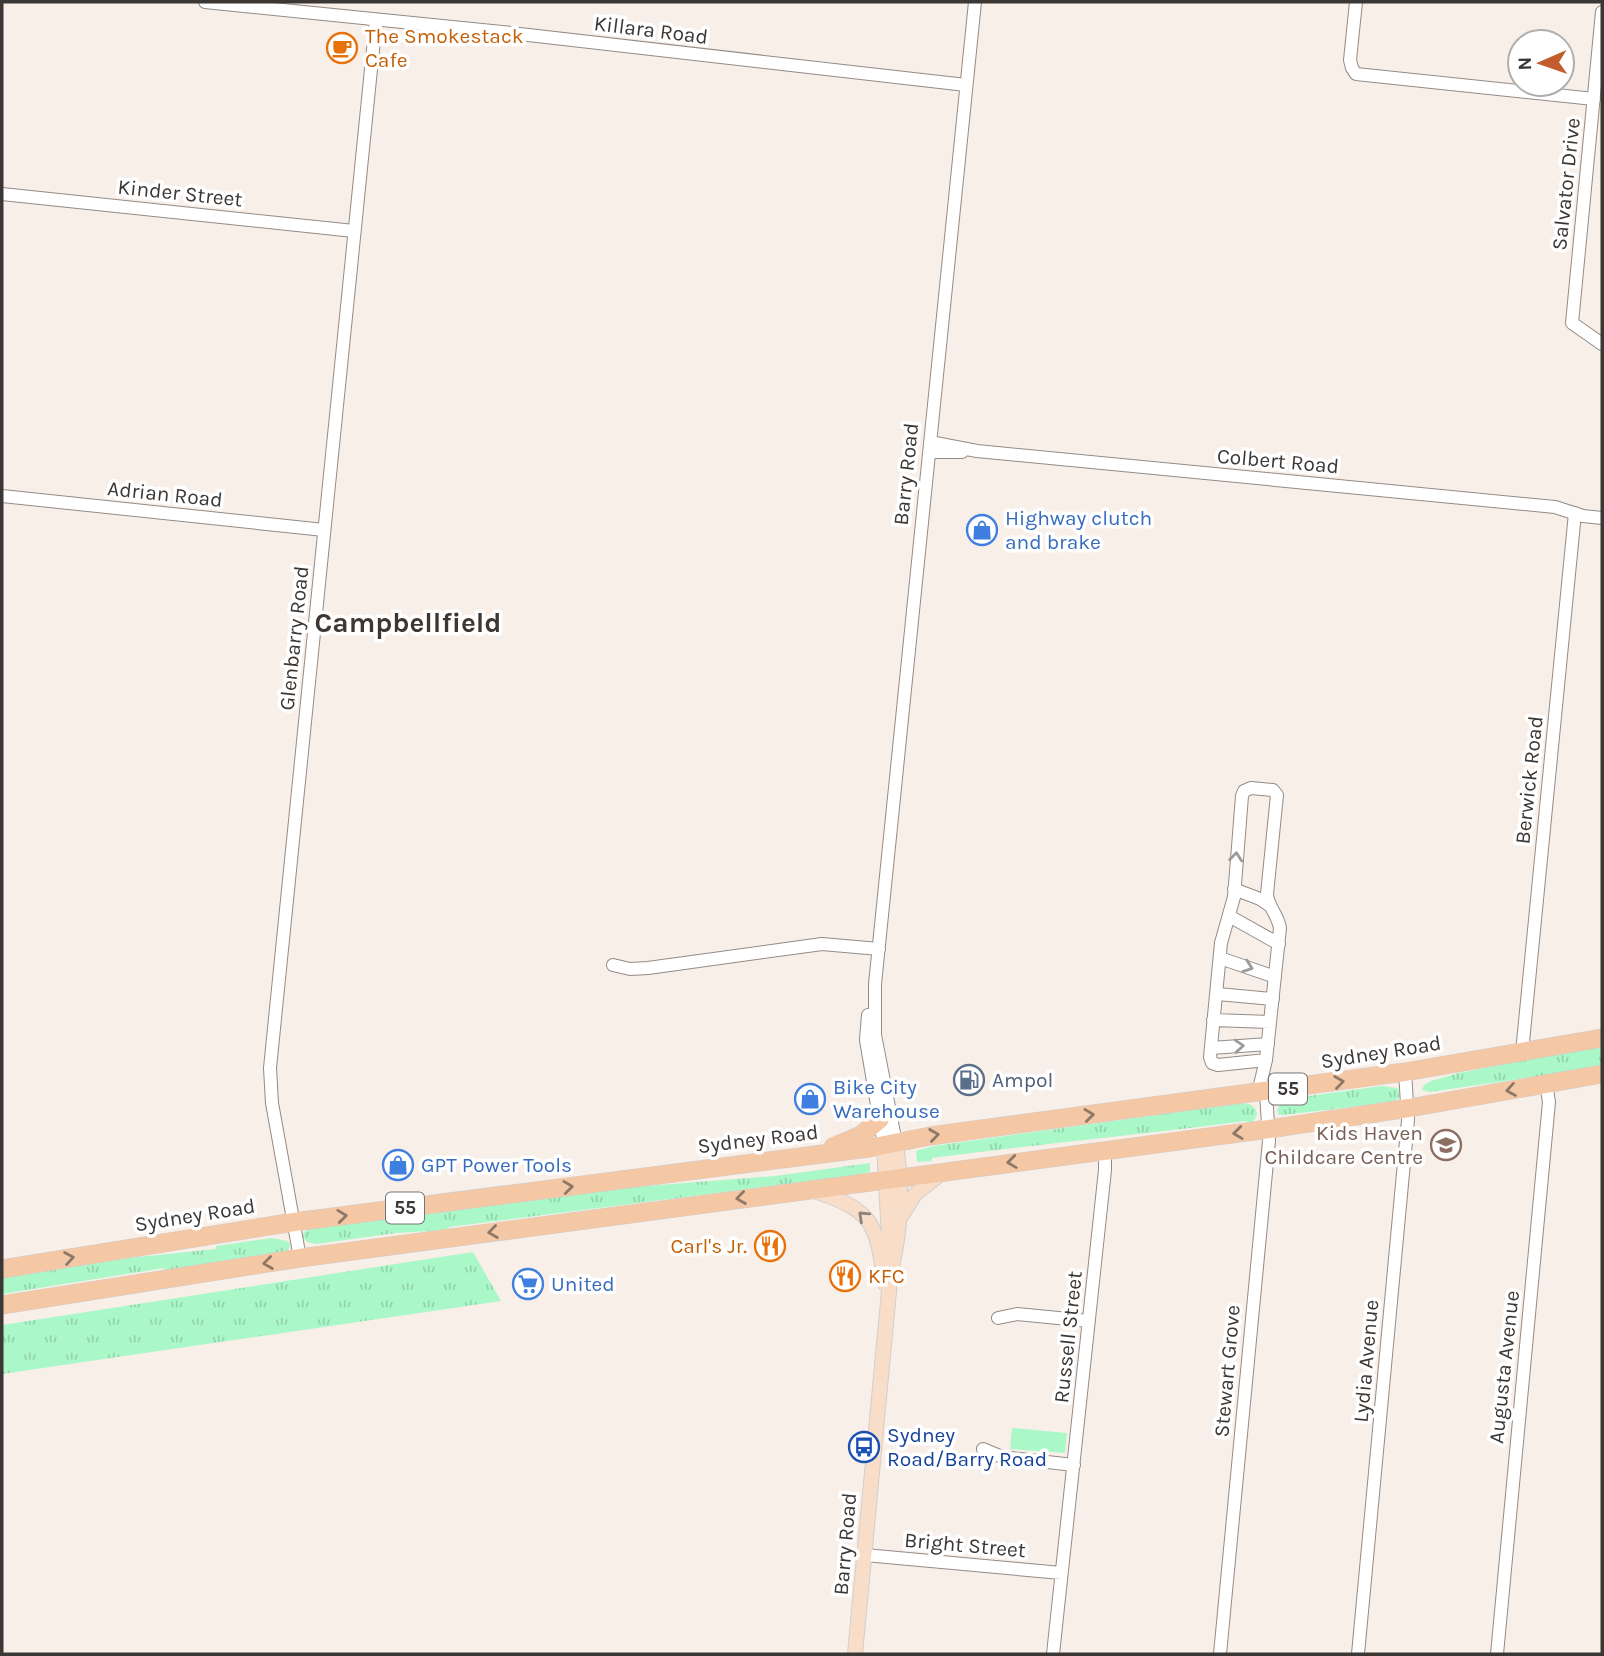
<svg xmlns="http://www.w3.org/2000/svg" width="1604" height="1656" viewBox="0 0 1604 1656" font-family="Karla,sans-serif">
<style>
.grass{fill:url(#grass-tufts)}
.park{fill:#aaf7c7}
.lines{fill:none;stroke-linecap:round;stroke-linejoin:round}
.minor-casing{stroke:#948b86;stroke-width:14}
.major-casing{stroke:#d0cfcf;stroke-width:16}
.highway-casing{stroke:#d0cfcf;stroke-width:19}
.minor{stroke:#fff;stroke-width:12}
.major{stroke:#f8ddc9;stroke-width:14}
.highway{stroke:#f4c7a5;stroke-width:18}
.oneway{stroke:#9d9b9a}
.oneway2{stroke:#8e7867}
.oneway3{stroke:#908278}
.labels{text-anchor:middle;dominant-baseline:central;stroke-width:7;stroke-linejoin:round;paint-order:stroke}
.shield{fill:#fff;stroke:#767372;stroke-width:2}
.shield-label{font-size:19px;font-weight:bold;fill:#3b3735}
.street-label{font-size:21px;fill:#3b3735;stroke:#fff}
.food-label{font-size:21px;fill:#c56008;stroke:#fff;text-anchor:start}
.shop-label{font-size:21px;fill:#366cbe;stroke:#fff;text-anchor:start}
.service-label{font-size:21px;fill:#4e5e75;stroke:#fff;text-anchor:start}
.education-label{font-size:21px;fill:#785e54;stroke:#fff;text-anchor:end}
.transit-label{font-size:21px;fill:#164399;stroke:#fff;text-anchor:start}
.district-label{font-size:28px;font-weight:bold;fill:#3e3632;stroke:#fff}
</style>
<defs>
<pattern id="grass-tufts" width="24" height="20" patternUnits="userSpaceOnUse" patternTransform="scale(1.75)"><rect width="24" height="20" fill="#aaf7c7"/><path d="M3 7l-1-3M5 7V3M7 7l1-3M15 17l-1-3M17 17v-4M19 17l1-3" fill="none" stroke="#93d4ac"/></pattern>
</defs>
<rect width="100%" height="100%" fill="#f9efe9"/>
<path class="grass" d="M1602,1045V1067L1430,1092L1422,1090L1424,1085L1431,1081L1459,1073Z
M1382,1086L1397,1088L1399,1091V1098L1394,1102L1283,1115H1279L1277,1111L1281,1102L1286,1099Z
M1242,1103C1250,1103 1257,1107 1257,1115L1253,1122L1249,1123L1246,1121C1141,1135 1037,1144 932,1158V1161L917,1162L916,1151L934,1146Z
M870,1163V1172L858,1175L449,1227L448,1230L396,1233L316,1244L307,1242L303,1237L304,1232L313,1227L621,1188L775,1176Z
M272,1238L287,1241L290,1244L289,1249L280,1254L165,1271L164,1268L2,1294V1278L119,1259L216,1249V1246Z
M473,1252L501,1301L2,1374V1325Z"/>
<path class="park" d="M1012,1428L1067,1433L1065,1453L1010,1449Z"/>
<g class="lines">
<g class="minor-casing">
<path id="minor" d="M205,2L511,33L966,85
M1356,2L1350,60L1352,68L1356,74L1594,99
M1602,12L1572,323L1602,344
M2,194L354,231
M930,442L977,451L1555,507L1583,516L1602,518
M929,452H962
M2,496L324,530
M1234,889L1260,899L1269,905
M1229,916L1279,944
M1220,958L1275,977
M613,965L630,969L648,968L822,944L879,949
M1218,994L1273,999
M868,1015L866,1040L884,1146
M1213,1020L1270,1022
M1211,1048L1268,1044
M1522,1052L1575,513
M1258,1093L1266,1060L1280,928C1278,915 1268,907 1267,894L1277,795L1273,790L1251,788L1244,791L1242,796L1234,897L1221,943L1210,1057L1212,1063L1218,1065L1266,1060
M896,1143L875,1035V984L975,2
M300,1258L272,1103L270,1068L376,20
M998,1318L1017,1314L1089,1321
M983,1449L1002,1457L1074,1465
M865,1555L1061,1573
M1053,1654L1105,1170V1150
M1220,1654L1269,1141L1266,1092
M1358,1654L1408,1120L1405,1072
M1497,1654L1549,1102L1546,1084"/>
</g>
<g class="major-casing">
<path id="major" d="M884,1146L890,1256
M814,1191C876,1211 876,1225 885,1284
M902,1215L915,1194L943,1172
M855,1654L891,1270C902,1227 902,1187 896,1143"/>
</g>
<g class="highway-casing">
<path id="highway" d="M833,1147L861,1135L880,1119
M2,1269L294,1222L869,1148L930,1136L1405,1072L1602,1038
M2,1305L300,1258L1269,1129L1409,1108L1602,1074"/>
</g>
<use href="#minor" class="minor"/>
<use href="#major" class="major"/>
<use href="#highway" class="highway"/>
</g>
<defs><path id="oneway-chevron" d="M-2-3.5L2.5 0L-2 3.5" fill="none" stroke-width="1.6" stroke-linecap="round" stroke-linejoin="round" transform="scale(1.75)"/></defs>
<g class="oneway">
<use href="#oneway-chevron" transform="translate(1236 857) rotate(-84)"/>
<use href="#oneway-chevron" transform="translate(1248 967) rotate(19)"/>
<use href="#oneway-chevron" transform="translate(1239 1046) rotate(-4)"/>
</g>
<g class="oneway2">
<use href="#oneway-chevron" transform="translate(1339 1082) rotate(-8)"/>
<use href="#oneway-chevron" transform="translate(1511 1090) rotate(170)"/>
<use href="#oneway-chevron" transform="translate(1089 1115) rotate(-7)"/>
<use href="#oneway-chevron" transform="translate(1238 1133) rotate(173)"/>
<use href="#oneway-chevron" transform="translate(934 1135) rotate(-8)"/>
<use href="#oneway-chevron" transform="translate(1012 1162) rotate(173)"/>
<use href="#oneway-chevron" transform="translate(568 1187) rotate(-7)"/>
<use href="#oneway-chevron" transform="translate(741 1198) rotate(172)"/>
<use href="#oneway-chevron" transform="translate(342 1216) rotate(-7)"/>
<use href="#oneway-chevron" transform="translate(493 1232) rotate(172)"/>
<use href="#oneway-chevron" transform="translate(69 1258) rotate(-9)"/>
<use href="#oneway-chevron" transform="translate(268 1263) rotate(172)"/>
</g>
<use class="oneway3" href="#oneway-chevron" transform="translate(863 1216) rotate(-137)"/>
<defs>
<g id="cafe-ring" transform="scale(1.575)"><circle r="9.5" fill="#fff" stroke="#e8710a" stroke-width="1.5"/><path d="M-5.5-4.5H6V0H3Q3 3.5 0 3.5H-2.5Q-5.5 3.5-5.5 0ZM3-3.2v2h1.7v-2ZM-6 4.5H4V6H-6Z" fill="#e8710a"/></g>
<g id="shop-ring" transform="scale(1.575)"><circle r="9.5" fill="#fff" stroke="#3f7fe0" stroke-width="1.5"/><path d="M-5-2.5h2.3a2.7 3.5 0 0 1 5.4 0H5L5.5 6h-11ZM-1.5-2.5h3a1.5 2.3 0 0 0-3 0Z" fill="#3f7fe0"/></g>
<g id="fuel-ring" transform="scale(1.575)"><circle r="9.5" fill="#fff" stroke="#5c6f8a" stroke-width="1.5"/><path d="M-5.5-6h7V0h2V4h1.3V-2.5L3-4.5l.8-.8L6-3V5H2.5V1h-1V6h-7ZM-4.2-4.7v3.2H.2V-4.7Z" fill="#5c6f8a"/></g>
<g id="school-ring" transform="scale(1.575)"><circle r="9.5" fill="#fff" stroke="#8d6e63" stroke-width="1.5"/><path d="M0-5L7-2L0 1L-7-2ZM-4 1L0 2.5L4 1V4Q0 6-4 4Z" fill="#8d6e63"/></g>
<g id="restaurant-ring" transform="scale(1.575)"><circle r="9.5" fill="#fff" stroke="#e8710a" stroke-width="1.5"/><path d="M-5-6h1v4h1v-4h1v4h1v-4h1v5L-1.5 .5V6h-2V.5L-5-1ZM5-6V6H3V1.5H1.5Q1.5-4 5-6Z" fill="#e8710a"/></g>
<g id="supermarket-ring" transform="scale(1.575)"><circle r="9.5" fill="#fff" stroke="#3f7fe0" stroke-width="1.5"/><path d="M-6-5.5h2.5l.6 2H6L4.5 2H-2.5L-4.4-4H-6ZM-1.5 3.2a1.3 1.3 0 1 0 .1 0ZM3 3.2a1.3 1.3 0 1 0 .1 0Z" fill="#3f7fe0"/></g>
<g id="bus-ring" transform="scale(1.575)"><circle r="9.5" fill="#fff" stroke="#1a4fb4" stroke-width="1.5"/><path d="M-5-6H5V4H4V6H2V4H-2V6H-4V4H-5ZM-3.5-4V0h7V-4ZM-3.5 1.2v1.5H-2V1.2ZM2 1.2v1.5H3.5V1.2Z" fill="#1a4fb4"/></g>
</defs>
<g fill-rule="evenodd">
<use href="#cafe-ring" x="342" y="48"/>
<use href="#shop-ring" x="982" y="530"/>
<use href="#fuel-ring" x="969" y="1080"/>
<use href="#shop-ring" x="810" y="1099"/>
<use href="#school-ring" x="1446" y="1145"/>
<use href="#shop-ring" x="398" y="1165"/>
<use href="#restaurant-ring" x="770" y="1246"/>
<use href="#restaurant-ring" x="845" y="1276"/>
<use href="#supermarket-ring" x="528" y="1284"/>
<use href="#bus-ring" x="864" y="1447"/>
</g>
<g class="labels">
<g class="shield">
<rect x="1269" y="1073.5" width="38" height="31" rx="5"/>
<rect x="386" y="1192.5" width="38" height="31" rx="5"/>
</g>
<g class="shield-label">
<text x="1288" y="1089">55</text>
<text x="405" y="1208">55</text>
</g>
<g class="street-label">
<text transform="translate(651 30) rotate(7)">Killara Road</text>
<text transform="translate(1566 184) rotate(-84)">Salvator Drive</text>
<text transform="translate(180 193) rotate(6)">Kinder Street</text>
<text transform="translate(1278 461) rotate(5)">Colbert Road</text>
<text transform="translate(906 474) rotate(-84)">Barry Road</text>
<text transform="translate(165 494) rotate(6)">Adrian Road</text>
<text transform="translate(294 638) rotate(-84)">Glenbarry Road</text>
<text transform="translate(1529 780) rotate(-84)">Berwick Road</text>
<text transform="translate(1381 1052) rotate(-9)">Sydney Road</text>
<text transform="translate(758 1139) rotate(-7)">Sydney Road</text>
<text transform="translate(195 1215) rotate(-9)">Sydney Road</text>
<text transform="translate(1068 1337) rotate(-84)">Russell Street</text>
<text transform="translate(1366 1361) rotate(-85)">Lydia Avenue</text>
<text transform="translate(1504 1367) rotate(-84)">Augusta Avenue</text>
<text transform="translate(1227 1371) rotate(-85)">Stewart Grove</text>
<text transform="translate(845 1544) rotate(-85)">Barry Road</text>
<text transform="translate(965 1545) rotate(5)">Bright Street</text>
</g>
<g class="food-label">
<text x="365" y="36">The Smokestack<tspan x="365" dy="24">Cafe</tspan></text>
<text x="747" y="1246" text-anchor="end">Carl's Jr.</text>
<text x="868" y="1276">KFC</text>
</g>
<g class="shop-label">
<text x="1005" y="518">Highway clutch<tspan x="1005" dy="24">and brake</tspan></text>
<text x="833" y="1087">Bike City<tspan x="833" dy="24">Warehouse</tspan></text>
<text x="421" y="1165">GPT Power Tools</text>
<text x="551" y="1284">United</text>
</g>
<g class="service-label">
<text x="992" y="1080">Ampol</text>
</g>
<g class="education-label">
<text x="1423" y="1133">Kids Haven<tspan x="1423" dy="24">Childcare Centre</tspan></text>
</g>
<g class="transit-label">
<text x="887" y="1435">Sydney<tspan x="887" dy="24">Road/Barry Road</tspan></text>
</g>
<g class="district-label">
<text x="408" y="622">Campbellfield</text>
</g>
</g>
<rect width="1604" height="1656" fill="none" stroke="#3b3735" stroke-width="7"/>
<g transform="translate(1541 63) rotate(268)"><circle r="33" fill="#ffffff" stroke="#b1afae" stroke-width="2"/>
<path d="M0-5L12 26L0 18L-12 26Z" fill="#c35d2e"/>
<text y="-10" font-size="19" font-weight="bold" text-anchor="middle" fill="#3b3735">N</text>
</g>
</svg>
